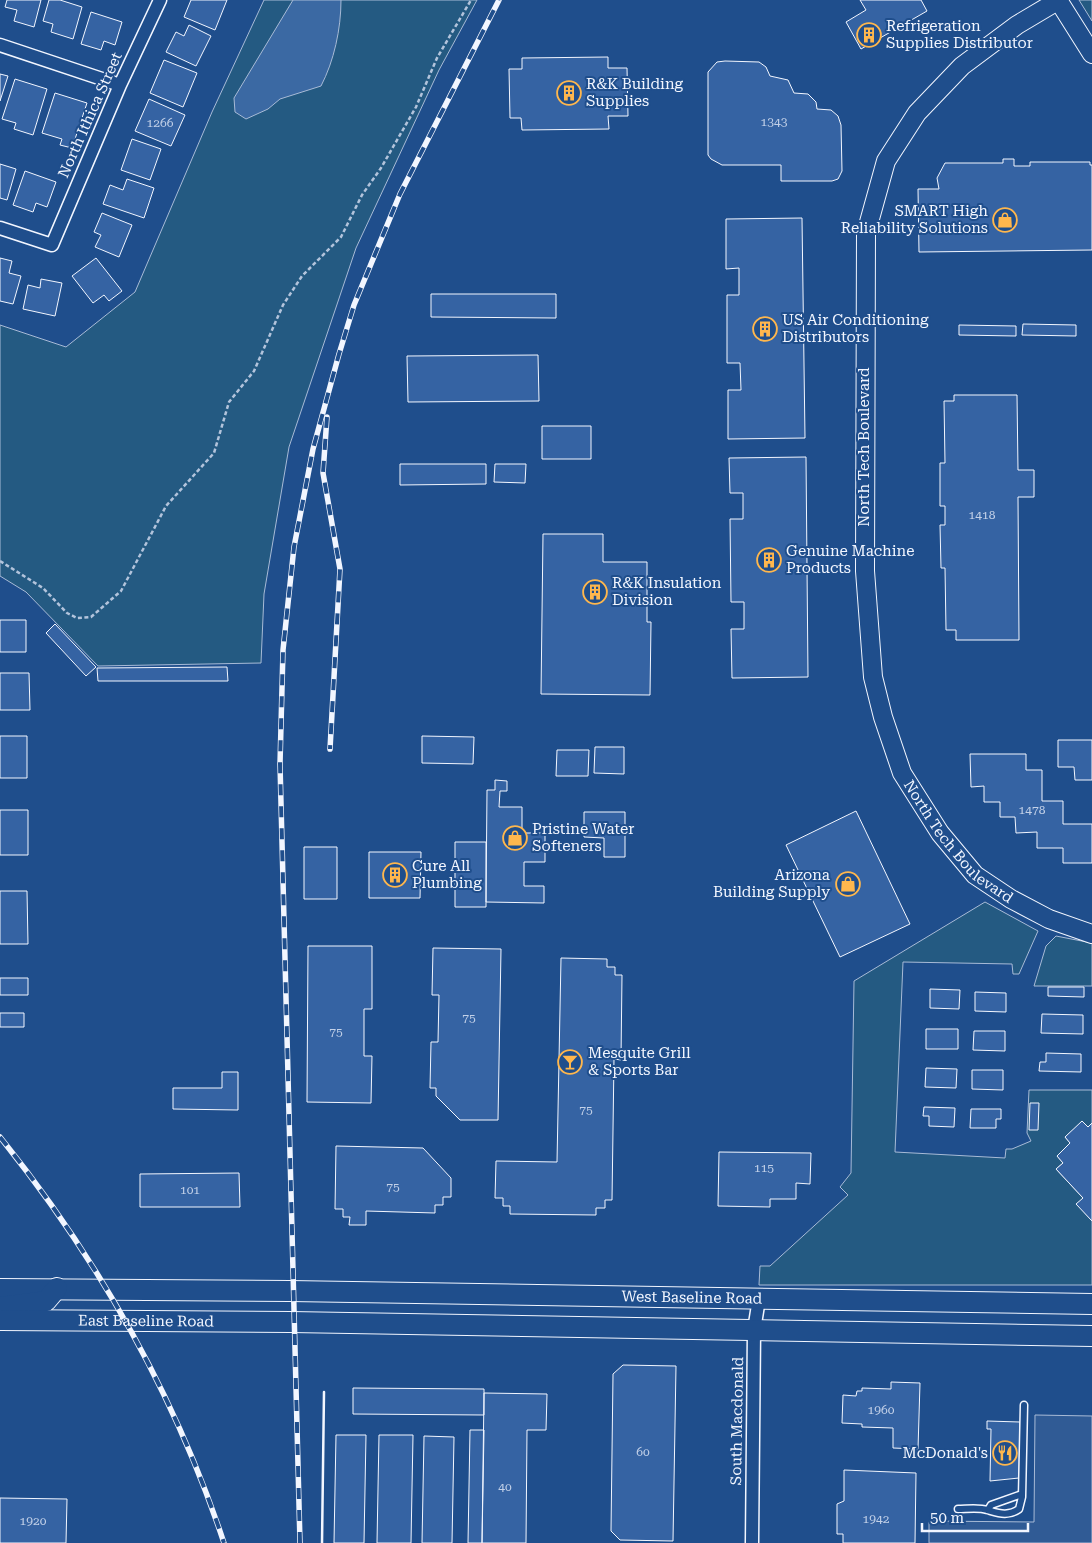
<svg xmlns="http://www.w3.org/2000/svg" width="1092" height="1543" viewBox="0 0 1092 1543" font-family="'Roboto Serif',serif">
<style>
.green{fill:#245a82;stroke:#a8bbd7}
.parking{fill:#305b95;stroke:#a8bbd7}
.water{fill:#3b69a3;stroke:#a8bbd7}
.building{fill:#3563a3;stroke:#f2f6ff}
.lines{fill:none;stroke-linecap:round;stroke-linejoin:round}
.lane-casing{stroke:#f2f6ff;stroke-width:9}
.street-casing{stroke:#f2f6ff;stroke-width:15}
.secondary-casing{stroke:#f2f6ff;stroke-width:20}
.primary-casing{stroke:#f2f6ff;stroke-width:22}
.path{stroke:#b3c4dc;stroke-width:2.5;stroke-dasharray:4 2.5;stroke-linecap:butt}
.lane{stroke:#1f4e8c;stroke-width:6}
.street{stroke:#1f4e8c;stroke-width:12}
.secondary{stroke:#1f4e8c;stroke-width:18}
.primary{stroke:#1f4e8c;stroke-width:20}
.rail-casing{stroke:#f2f6ff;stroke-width:5.5}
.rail{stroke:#1f4e8c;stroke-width:4;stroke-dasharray:11;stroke-linecap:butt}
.wall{stroke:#f2f6ff;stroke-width:2.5}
.labels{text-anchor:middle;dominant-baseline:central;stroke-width:4;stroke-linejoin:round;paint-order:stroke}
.number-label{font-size:12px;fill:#c3d1e8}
.poi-label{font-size:15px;fill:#f2f6ff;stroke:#1f4e8c;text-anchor:start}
.street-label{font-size:15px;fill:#f2f6ff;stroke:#1f4e8c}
</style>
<rect width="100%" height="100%" fill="#1f4e8c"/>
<path class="green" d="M264,0H477L439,70L356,248L289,447L264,594L261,663L98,666L26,592L0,576V325L66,347L135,292L212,112Z
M1079,0H1092V21Z
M985,902L1038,931L1019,974H1013L1012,964L903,962L895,1152L1005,1158L1006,1149H1012L1031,1141L1027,1133L1029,1090H1092V1123L1088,1127L1082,1122L1065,1137L1070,1143L1057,1156L1063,1163L1056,1169L1083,1198L1077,1204L1092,1221V1285H759L760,1266H770L848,1195L840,1187L851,1173L854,981Z
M1056,936L1092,943V986H1034L1046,946Z"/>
<path class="parking" d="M1035,1415L1092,1416V1543H929V1521L1034,1522Z"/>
<path class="water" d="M293,0H341C341,29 334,61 321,86L280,99L268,109L246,119L235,112L234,98Z"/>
<path class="building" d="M7,0H41L34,27L14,21L17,10L5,7Z
M49,0H60L82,7L73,39L51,32L53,24L43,21Z
M191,0H227L215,30L184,17Z
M860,0H921L927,11L861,49L846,22L866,10Z
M91,12L122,22L115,45L104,41L101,50L81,44Z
M189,25L211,36L196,66L166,52L176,32L184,36Z
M608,57V68H627L628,116H608L609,129L522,130L521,118H510L509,69H522V58Z
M164,60L197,73L183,107L150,93Z
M725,61L759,62L766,67L770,76L788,80L794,93L808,94L816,102L817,109L831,110L838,116L841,125L842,171L838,179L832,181H781V165H722L711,159L708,155V72L717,62Z
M0,74L8,76L0,101Z
M15,79L47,89L33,135L14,129L16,123L2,119Z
M55,93L87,103L72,148L60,145L62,139L42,133Z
M149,99L185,115L171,146L135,131Z
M132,139L161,149L150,180L121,170Z
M1003,159H1014V166H1030V162H1090V165H1092V250L919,252L918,189H939L937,178L945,163H1003Z
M0,164L16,169L7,200L0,198Z
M25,171L56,182L47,207L36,203L33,212L13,205Z
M127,179L154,188L144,218L103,204L110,185L123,190Z
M102,213L132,225L119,257L95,247L101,235L94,232Z
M802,218L805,438L728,439V390H741L740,363H727V295H739V268L726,269V219Z
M0,258L12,261L9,273L21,276L13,304L0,301Z
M96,258L122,291L109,301L104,295L93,303L72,276Z
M41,279L62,283L55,316L23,309L28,285L40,288Z
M431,294H556V318L431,317Z
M1023,324L1076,325V336L1022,335Z
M959,325L1016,326V336L959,335Z
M538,355L539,401L408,402L407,356Z
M954,395H1017L1018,470H1034V497H1018L1019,640H956V630H946L945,568H941L940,525H945V506H940V463H945L944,401H954Z
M542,426H591V459H542Z
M806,457L808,677L732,678L731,629H744V602H731L730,519H743V493H730L729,458Z
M400,464H486V484L400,485Z
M495,464H526L525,483L494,482Z
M543,534H603V562H647V622H651L650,695L541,694Z
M0,620H26V652H0Z
M55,624L96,667L86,676L46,633Z
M227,667L228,681H98L97,668Z
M0,673H29L30,710H0Z
M0,736H27V778H0Z
M422,736L474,737L473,764L422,763Z
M1058,740H1092V780H1075L1074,767H1058Z
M595,747H624V774L594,773Z
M557,750H589L588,776H556Z
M970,754H1026V770H1042V801H1063V824H1092V863H1063V848H1037V832L1016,833L1015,817H1000V802H984V786L971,787Z
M495,780L507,781V791H500L499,807H522V833H545V862H524V886H544V903L486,902L487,790H495Z
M0,810H28V855H0Z
M856,811L910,924L840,957L786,845Z
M584,812H625V857H604V838L584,837Z
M455,842H486V907H455Z
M304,847H337V899H304Z
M369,852H421L420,898H369Z
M0,891H27L28,944H0Z
M308,946H372V1009H364V1056H372L371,1103L307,1102Z
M433,948L501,949L498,1120H460L436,1096V1088H430L431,1042H438L439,995H432Z
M561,958L607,959V967H615V975H622L621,1060L614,1059L612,1200H605V1208H596V1215L510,1214V1206H503V1198H495L496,1161L557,1162Z
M0,978H28V995H0Z
M1048,987H1084V997L1048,996Z
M930,989L960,990L959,1009L930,1008Z
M975,992L1006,993V1012L975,1011Z
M0,1013H24V1027H0Z
M1042,1014L1083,1015V1034L1041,1033Z
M926,1029H958V1049H926Z
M974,1031H1005V1051L973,1050Z
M1046,1053L1081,1054V1072L1039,1071L1040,1062H1046Z
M926,1068L957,1069L956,1088L925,1087Z
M972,1070H1003V1090L972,1089Z
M222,1072H238V1110L173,1109V1088H222Z
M1030,1103H1039L1038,1130H1029Z
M924,1107L955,1108L954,1127L929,1126V1116H923Z
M971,1109H1001V1119H996V1128H970Z
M1082,1121L1088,1127L1092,1123V1221L1076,1204L1083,1198L1056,1169L1063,1163L1057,1156L1070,1143L1065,1137Z
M336,1146L423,1148L451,1178V1197H443V1205H435V1213L366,1211V1225H349L350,1217H343V1209H335Z
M719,1152L811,1153L810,1184L796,1183V1199H770V1207L718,1206Z
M239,1173L240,1207H140V1174Z
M623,1365L676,1366L673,1541L620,1540L611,1531L613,1374Z
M891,1382L920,1383L918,1449L893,1448V1428L862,1427V1424L842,1423L843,1395L856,1396L857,1391H862V1388L891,1389Z
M353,1388L484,1389V1415L353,1414Z
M484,1393L547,1394L546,1430H527L526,1543H482Z
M987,1421L1020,1422L1019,1478L990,1481L991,1429H987Z
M470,1430H484L482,1543H468Z
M336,1435H366L364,1543H334Z
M379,1435H413L411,1543H377Z
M424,1436L454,1437L452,1543H422Z
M844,1470L916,1473L915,1543H843V1534H837V1504L844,1501Z
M0,1498L67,1499L66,1543H0Z"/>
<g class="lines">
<g class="lane-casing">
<path id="lane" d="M958,1509C966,1509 979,1507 987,1510C998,1513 1008,1517 1019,1509L1022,1497L1024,1405
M988,1510L991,1505L1022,1494"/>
</g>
<g class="street-casing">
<path id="street" d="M0,45L120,85
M0,228L52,245L120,85L160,0
M752,1543L754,1330L759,1299"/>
</g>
<g class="secondary-casing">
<g id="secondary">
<path d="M1058,0L1092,54"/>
<path id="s1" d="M1059,0L1017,25L962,66L917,113L886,161L866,233L865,571L873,677L883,717L902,773L940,833L975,875L1011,899L1049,919L1092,934"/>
</g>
</g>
<g class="primary-casing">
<g id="primary">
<path id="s2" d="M0,1289L290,1291L1092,1304"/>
<path d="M0,1307L46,1301L57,1288"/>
<path id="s3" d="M0,1320L291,1322L1092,1336"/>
</g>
</g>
<path class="path" d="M0,561L43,588L67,613L77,618L91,617L121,591L166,506L214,453L229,402L254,371L283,305L302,276L341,237L362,195L381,168L416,107L437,58L471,0"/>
<use href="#lane" class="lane"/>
<use href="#street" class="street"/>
<use href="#secondary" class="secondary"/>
<use href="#primary" class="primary"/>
<g class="rail-casing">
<path id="rail" d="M327,417L323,473L340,569L330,749
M0,1137C98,1259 175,1395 224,1543
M300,1543L280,764L283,650L294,547L313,449L339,354L354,305L400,194L499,0"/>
</g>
<use href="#rail" class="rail"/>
<path class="wall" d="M322,1543L324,1392"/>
</g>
<defs>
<g id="building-ring" transform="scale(1.25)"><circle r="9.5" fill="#1f4e8c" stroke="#ffb74d" stroke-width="1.5"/><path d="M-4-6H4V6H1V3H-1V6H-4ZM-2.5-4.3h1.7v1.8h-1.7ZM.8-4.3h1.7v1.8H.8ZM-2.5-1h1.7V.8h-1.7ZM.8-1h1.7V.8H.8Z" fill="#ffb74d"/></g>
<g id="shop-ring" transform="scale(1.25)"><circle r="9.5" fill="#1f4e8c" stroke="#ffb74d" stroke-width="1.5"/><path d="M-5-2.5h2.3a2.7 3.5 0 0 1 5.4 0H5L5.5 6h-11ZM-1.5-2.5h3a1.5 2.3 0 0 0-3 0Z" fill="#ffb74d"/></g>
<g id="bar-ring" transform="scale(1.25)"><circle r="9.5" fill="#1f4e8c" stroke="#ffb74d" stroke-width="1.5"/><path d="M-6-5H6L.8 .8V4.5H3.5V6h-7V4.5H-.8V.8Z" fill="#ffb74d"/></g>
<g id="restaurant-ring" transform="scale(1.25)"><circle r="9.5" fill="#1f4e8c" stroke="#ffb74d" stroke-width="1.5"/><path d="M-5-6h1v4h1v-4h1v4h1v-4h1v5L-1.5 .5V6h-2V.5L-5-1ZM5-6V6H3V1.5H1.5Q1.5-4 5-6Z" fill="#ffb74d"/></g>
</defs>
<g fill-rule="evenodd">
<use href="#building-ring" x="869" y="35"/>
<use href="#building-ring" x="569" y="93"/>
<use href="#shop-ring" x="1005" y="220"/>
<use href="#building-ring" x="765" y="329"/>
<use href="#building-ring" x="769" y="560"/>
<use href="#building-ring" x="595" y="592"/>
<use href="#shop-ring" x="515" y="838"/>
<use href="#building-ring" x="395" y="875"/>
<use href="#shop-ring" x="848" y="884"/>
<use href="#bar-ring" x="570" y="1062"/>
<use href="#restaurant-ring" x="1005" y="1453"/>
</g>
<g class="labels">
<g class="number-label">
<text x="774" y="122">1343</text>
<text x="160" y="123">1266</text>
<text x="982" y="515">1418</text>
<text x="1032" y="810">1478</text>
<text x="469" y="1018">75</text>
<text x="336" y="1032">75</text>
<text x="586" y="1110">75</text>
<text x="764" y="1168">115</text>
<text x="393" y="1187">75</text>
<text x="190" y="1190">101</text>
<text x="881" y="1410">1960</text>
<text x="643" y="1452">60</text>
<text x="505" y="1487">40</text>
<text x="876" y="1519">1942</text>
<text x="33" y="1521">1920</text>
</g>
<g class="poi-label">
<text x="886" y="26">Refrigeration<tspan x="886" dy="17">Supplies Distributor</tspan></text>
<text x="586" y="84">R&amp;K Building<tspan x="586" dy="17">Supplies</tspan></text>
<text x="988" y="211" text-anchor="end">SMART High<tspan x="988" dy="17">Reliability Solutions</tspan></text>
<text x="782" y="320">US Air Conditioning<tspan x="782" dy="17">Distributors</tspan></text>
<text x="786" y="551">Genuine Machine<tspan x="786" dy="17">Products</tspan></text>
<text x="612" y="583">R&amp;K Insulation<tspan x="612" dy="17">Division</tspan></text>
<text x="532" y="829">Pristine Water<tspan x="532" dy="17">Softeners</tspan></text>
<text x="412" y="866">Cure All<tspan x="412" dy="17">Plumbing</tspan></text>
<text x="830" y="875" text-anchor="end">Arizona<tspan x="830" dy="17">Building Supply</tspan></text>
<text x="588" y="1053">Mesquite Grill<tspan x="588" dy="17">&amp; Sports Bar</tspan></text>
<text x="988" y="1453" text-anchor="end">McDonald's</text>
</g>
<g class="street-label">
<text transform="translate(90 115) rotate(-66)">North Ithica Street</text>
<text transform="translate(864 447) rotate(-90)">North Tech Boulevard</text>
<text stroke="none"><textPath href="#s1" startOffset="949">North Tech Boulevard</textPath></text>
<text stroke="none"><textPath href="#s2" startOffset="692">West Baseline Road</textPath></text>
<text stroke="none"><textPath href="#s3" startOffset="146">East Baseline Road</textPath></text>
<text transform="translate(737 1421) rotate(-89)">South Macdonald</text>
</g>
</g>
<path d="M922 1523v8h106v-8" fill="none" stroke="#f2f6ff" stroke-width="2.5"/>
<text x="930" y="1523" font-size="15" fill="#f2f6ff" stroke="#1f4e8c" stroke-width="4" paint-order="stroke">50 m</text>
</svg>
